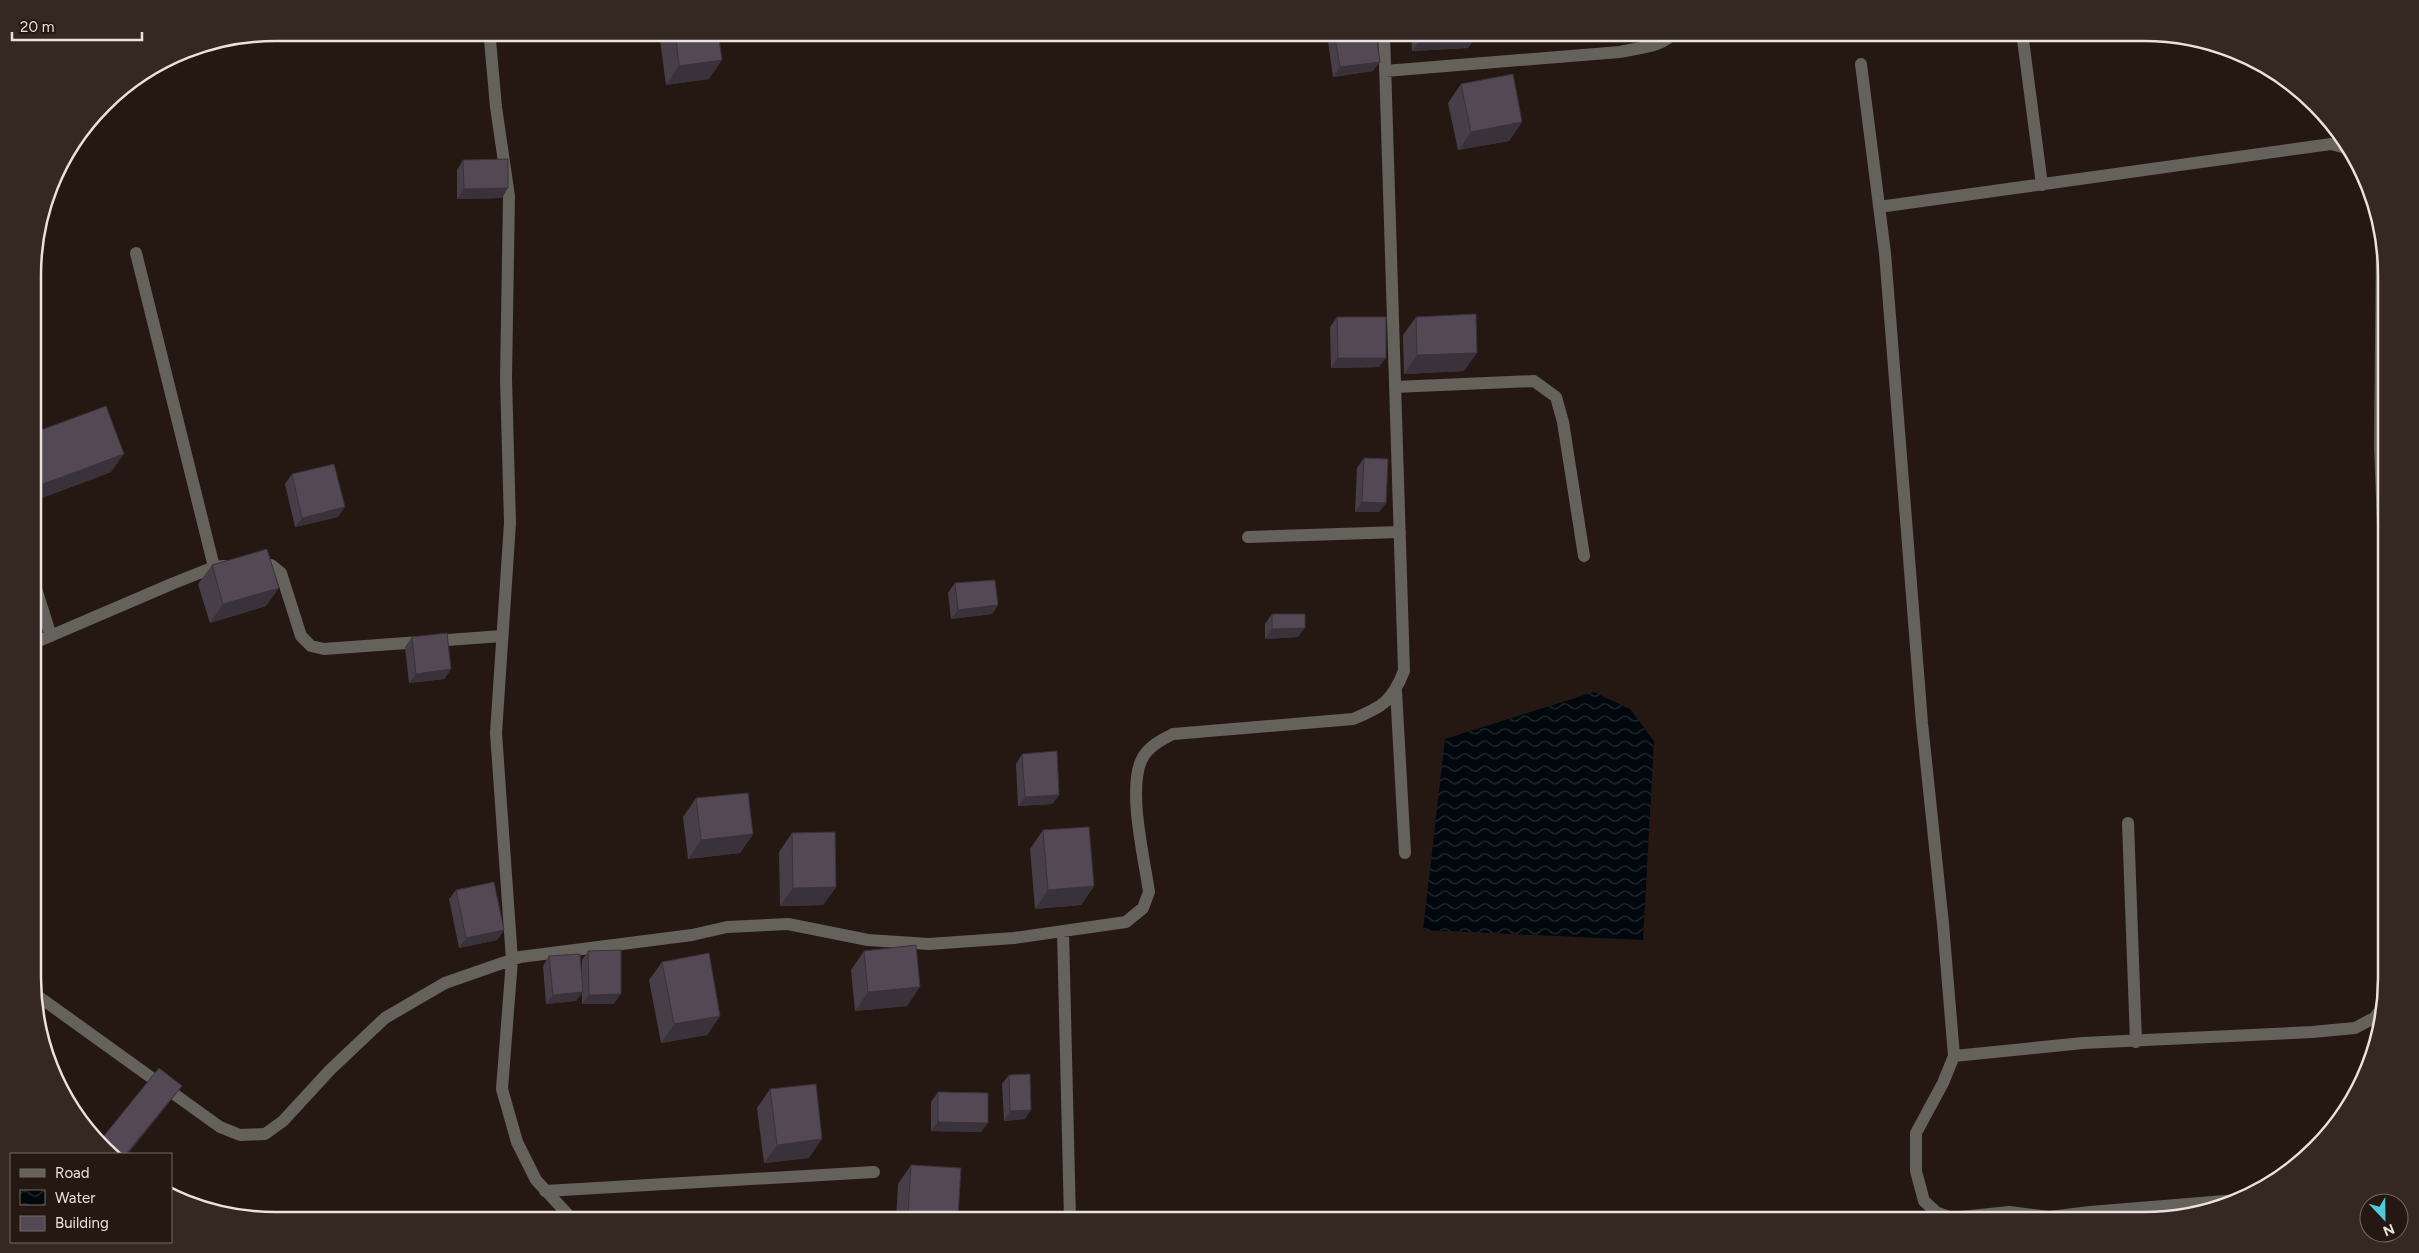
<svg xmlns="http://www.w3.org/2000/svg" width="2419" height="1253" viewBox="0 0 2419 1253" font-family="Figtree,sans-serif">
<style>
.water{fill:url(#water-waves)}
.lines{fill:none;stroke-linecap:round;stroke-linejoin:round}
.minor{stroke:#65615b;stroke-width:12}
.wall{fill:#473e48}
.shaded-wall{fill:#3a323b}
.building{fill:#534854;stroke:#3a323b}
.rim{fill:none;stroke:#ebe1dd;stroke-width:2.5}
</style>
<defs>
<pattern id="water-waves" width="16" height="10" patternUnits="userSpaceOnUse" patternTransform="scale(1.25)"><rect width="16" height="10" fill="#00070d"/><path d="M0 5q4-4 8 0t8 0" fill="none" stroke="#252b30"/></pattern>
</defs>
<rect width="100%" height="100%" fill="#251812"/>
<path class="water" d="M1594,692L1630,709L1654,741L1643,940L1423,930L1445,739Z"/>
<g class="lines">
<path class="minor" d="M493,32L490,40L496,107L509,196L506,379L510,523L496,733L512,960L502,1089L517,1142L536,1180L573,1220
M2022,32L2042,185
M1861,64L1885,253L1922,723L1943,924L1954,1056L1943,1083L1916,1133V1171L1924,1201L1936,1212L1952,1218L2009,1212L2049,1217L2050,1220
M1385,71L1620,52C1636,48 1665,47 1674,32
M1879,207L2331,144L2350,149
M2382,234L2380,446L2385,577
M136,253L214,567
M1395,387L1534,381L1556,397L1563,422L1584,556
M1248,537L1400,532
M256,564L271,565L281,573L301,636L311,646L324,649L502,636
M34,582L51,636
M34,643L174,583L214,567L224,566
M1396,690L1405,853
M2128,823L2136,1042
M1063,931L1070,1220
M35,994L220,1127L240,1135L265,1134L283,1121L330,1070L385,1018L445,983L520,957L692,935L727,927L788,924L868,940L929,944L1014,938L1126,922L1143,908L1149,892C1144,857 1128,792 1141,761C1147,747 1161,740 1173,734L1353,719C1383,707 1392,701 1404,671L1384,32
M1954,1056L2083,1043L2312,1032L2355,1028L2374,1018L2379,1012
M545,1191L874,1172
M2049,1217L2090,1212L2237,1200"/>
</g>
<path class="wall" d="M659,32H718L709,79L666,85Z
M1328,32H1376L1373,71L1333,77L1327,34Z
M1411,32H1479L1468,48L1412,51Z
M1461,84L1522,122L1509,141L1458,150L1448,103Z
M463,160L502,198L457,199V170Z
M1337,317L1379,367L1331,368L1330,327Z
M1416,317L1464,371L1404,374L1403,335Z
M33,433L111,472L34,501Z
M1364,458L1386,503L1379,512H1355L1357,468Z
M292,474L338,517L295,527L285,484Z
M212,565L266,606L210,623L198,584Z
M955,583L998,605L992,614L951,619L948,593Z
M1272,614L1298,637L1265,639V624Z
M412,637L451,669L444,679L409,683L405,647Z
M1022,754L1059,795L1052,804L1018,806L1016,764Z
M696,798L753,834L740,853L688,859L683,817Z
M1043,830L1094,886L1081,905L1035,909L1030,849Z
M792,833L836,887L823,905L780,906L779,852Z
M456,890L504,930L497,940L459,948L449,899Z
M588,951L614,1004H582V993L576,1001L546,1004L543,966L549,956L582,983V960Z
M864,951L907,1006L855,1011L851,970Z
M662,962L720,1016L707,1035L661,1043L649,980Z
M1009,1075L1025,1119L1004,1121L1002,1084Z
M770,1089L809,1158L764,1163L757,1108Z
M938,1092L981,1132L931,1131V1102Z
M911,1165L954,1220H896L898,1184Z"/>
<path class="shaded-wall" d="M1425,32H1479L1468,48L1412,51Z
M722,60L709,79L666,85L679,66Z
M1380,62L1373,71L1333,77L1340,67Z
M1522,122L1509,141L1458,150L1471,132Z
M508,188L502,198L457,199L464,189Z
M1477,353L1464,371L1404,374L1417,355Z
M1338,358H1386L1379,367L1331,368Z
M124,454L111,472L34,501V496L43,484Z
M1362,502L1386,503L1379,512H1355Z
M345,507L338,517L295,527L302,518Z
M279,588L266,606L210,623L223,604Z
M998,605L992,614L951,619L958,610Z
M1305,628L1298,637L1265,639L1272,629Z
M451,669L444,679L409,683L416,674Z
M1059,795L1052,804L1018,806L1025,797Z
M753,834L740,853L688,859L701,840Z
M1094,886L1081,905L1035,909L1048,890Z
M836,887L823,905L780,906L793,888Z
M504,930L497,940L459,948L466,938Z
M920,987L907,1006L855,1011L868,992Z
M583,992L576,1001L546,1004L553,995Z
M621,994L614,1004H582L589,995Z
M720,1016L707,1035L661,1043L674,1024Z
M182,1086L168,1104L128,1154H126Z
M1031,1110L1025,1119L1004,1121L1010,1111Z
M938,1122L988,1123L981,1132L931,1131Z
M822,1139L809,1158L764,1163L777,1145Z
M908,1213L958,1216L954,1220H903Z"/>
<path class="building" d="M675,32H718L722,60L679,66Z
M1334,32H1376L1380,62L1340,67Z
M1513,74L1522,122L1471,132L1461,84Z
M508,159V188L464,189L463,160Z
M1476,314L1477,353L1417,355L1416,317Z
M1337,317H1386V358H1338Z
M106,406L124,454L43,484L33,459V433Z
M1364,458L1388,459L1386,503L1362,502Z
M334,464L345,507L302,518L292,474Z
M267,549L279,588L223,604L212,565Z
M995,580L998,605L958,610L955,583Z
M1272,614H1305V628L1272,629Z
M447,633L451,669L416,674L412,637Z
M1057,751L1059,795L1025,797L1022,754Z
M748,793L753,834L701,840L696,798Z
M1089,827L1094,886L1048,890L1043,830Z
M835,832L836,887L793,888L792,833Z
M494,882L504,930L466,938L456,890Z
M916,945L920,987L868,992L864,951Z
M621,950V994L589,995L588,951Z
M709,953L720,1016L674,1024L662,962Z
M580,954L583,992L553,995L549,956Z
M159,1068L182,1086L126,1154H110L99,1142Z
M1030,1074L1031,1110L1010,1111L1009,1075Z
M816,1084L822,1139L777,1145L770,1089Z
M938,1092L988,1093V1123L938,1122Z
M911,1165L961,1168L958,1216L908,1213Z"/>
<path d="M0 0H2419V1253H0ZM275 41H2144A234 234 0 0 1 2378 275V978A234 234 0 0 1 2144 1212H275A234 234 0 0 1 41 978V275A234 234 0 0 1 275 41Z" fill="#352822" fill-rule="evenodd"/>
<path class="rim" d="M275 41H2144A234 234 0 0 1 2378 275V978A234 234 0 0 1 2144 1212H275A234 234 0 0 1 41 978V275A234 234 0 0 1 275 41Z"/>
<rect x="10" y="1153" width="162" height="90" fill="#251812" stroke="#746863"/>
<rect x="20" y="1169" width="25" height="8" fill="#65615b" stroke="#746863"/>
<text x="55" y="1178" font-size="15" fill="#ebe1dd">Road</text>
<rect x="20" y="1190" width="25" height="15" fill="url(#water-waves)" stroke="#746863"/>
<text x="55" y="1203" font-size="15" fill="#ebe1dd">Water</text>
<rect x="20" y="1216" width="25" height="15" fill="#534854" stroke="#746863"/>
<text x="55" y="1228" font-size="15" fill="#ebe1dd">Building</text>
<g transform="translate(2384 1218) rotate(158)"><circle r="24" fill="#251812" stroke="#746863"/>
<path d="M0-4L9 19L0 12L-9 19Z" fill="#52cbd9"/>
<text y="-8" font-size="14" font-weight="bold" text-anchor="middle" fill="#ebe1dd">N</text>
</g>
<path d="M12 32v8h130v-8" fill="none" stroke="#ebe1dd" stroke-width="2.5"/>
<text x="20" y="32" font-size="15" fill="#ebe1dd" stroke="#251812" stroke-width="4" paint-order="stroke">20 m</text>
</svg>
